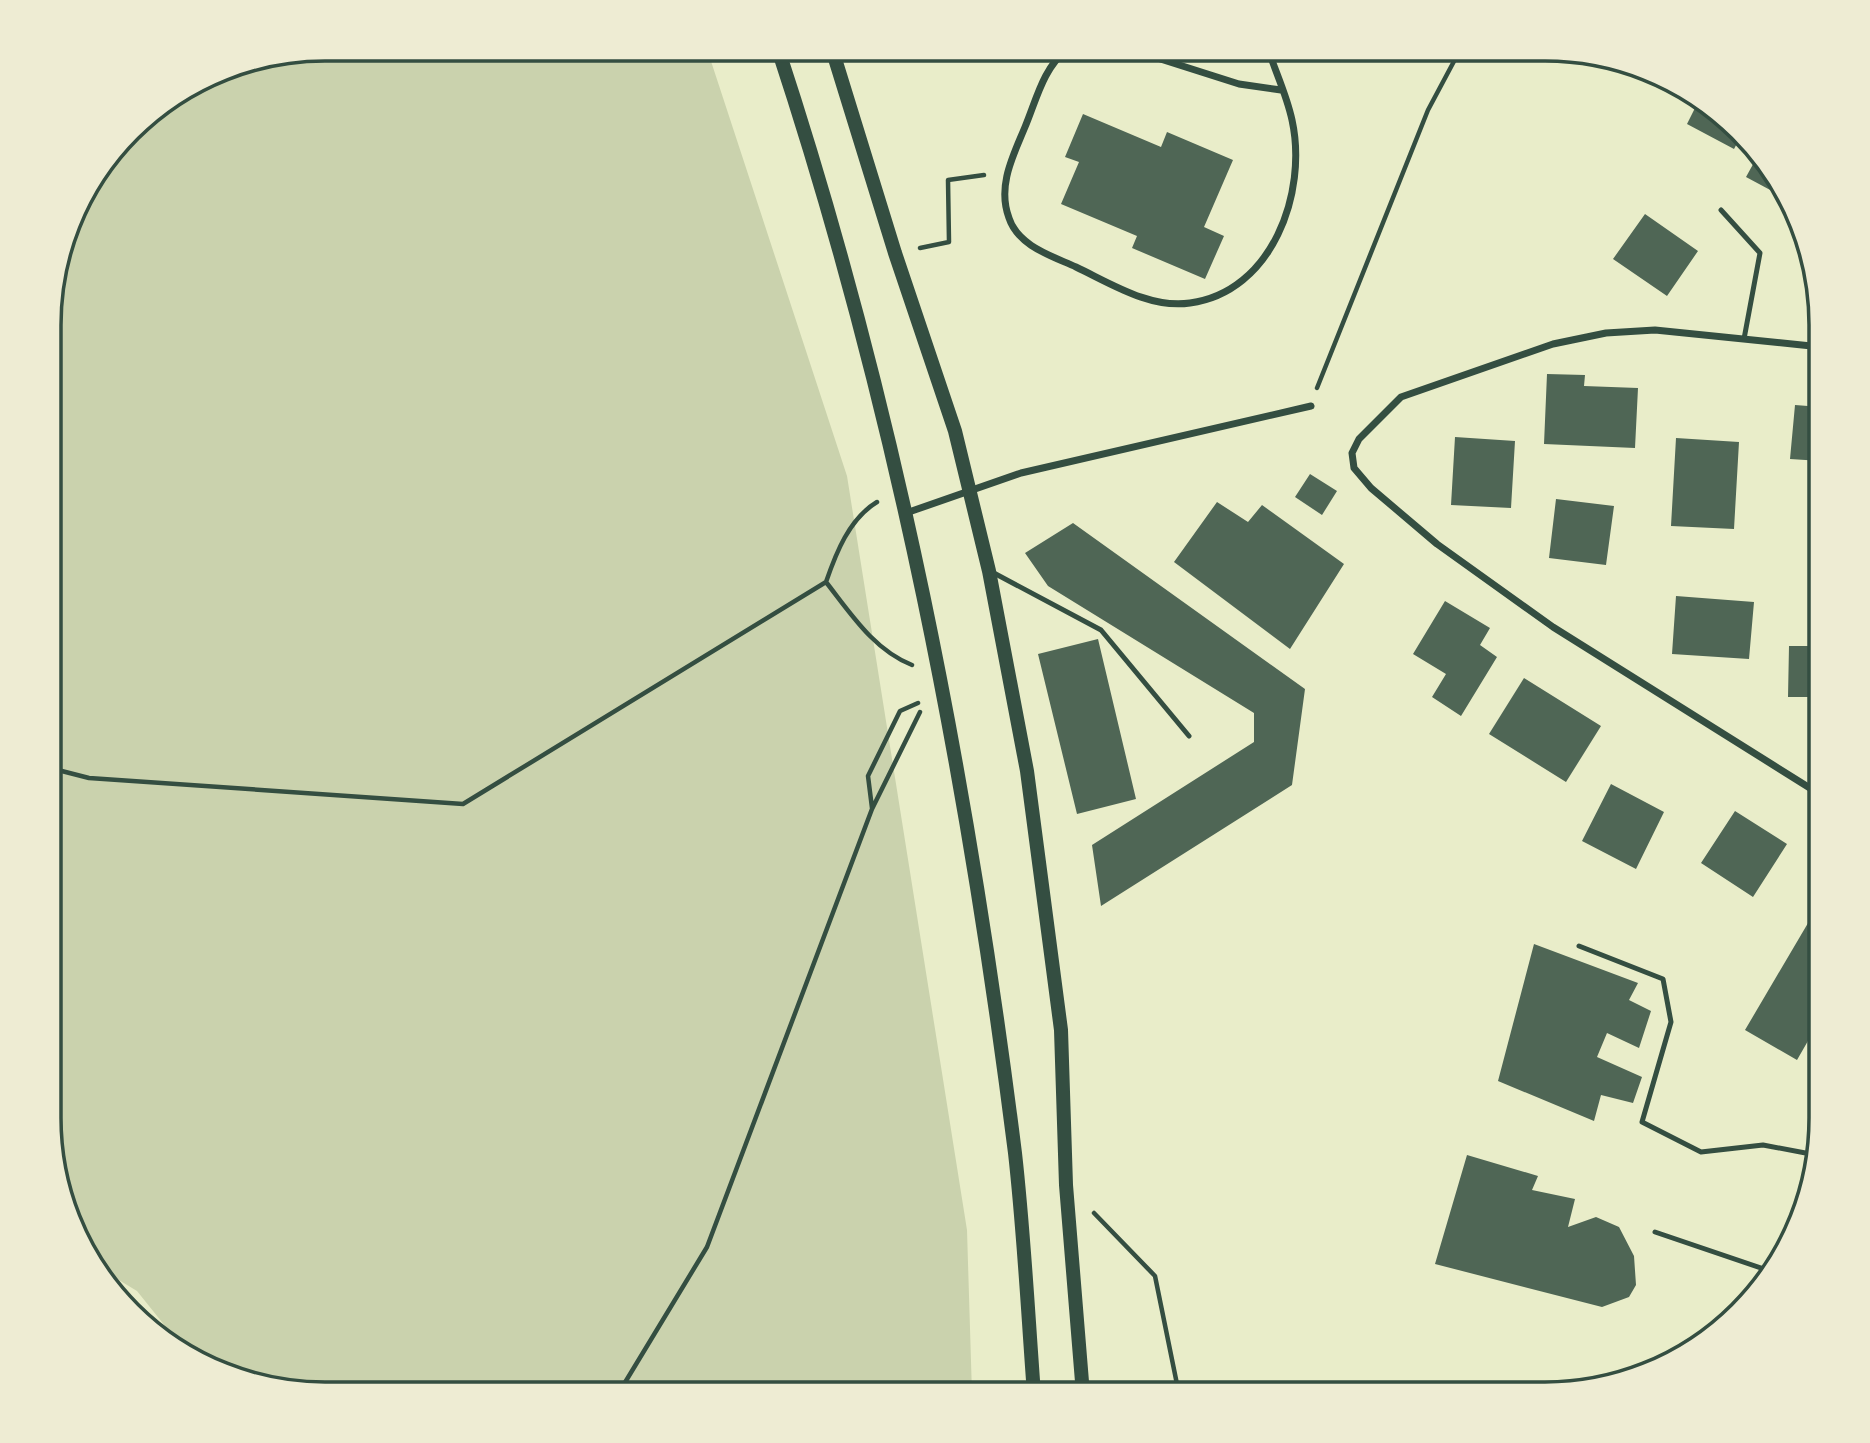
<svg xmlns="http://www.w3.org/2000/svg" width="1870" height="1443" viewBox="0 0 1870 1443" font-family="Ubuntu,sans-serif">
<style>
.green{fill:#cad2ad}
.building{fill:#4f6655}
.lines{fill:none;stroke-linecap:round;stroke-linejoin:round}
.path{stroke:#344e41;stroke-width:4.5}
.service{stroke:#344e41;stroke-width:5}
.minor{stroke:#344e41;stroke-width:7}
.secondary{stroke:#344e41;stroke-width:14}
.rim{fill:none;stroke:#344e41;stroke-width:3.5}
</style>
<rect width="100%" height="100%" fill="#e9edc9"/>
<path class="green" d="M325,49H707L847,476L967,1230L972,1394L308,1393L220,1373L186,1352L137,1291L99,1268L78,1240L50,1136L51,289L86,188L143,117L236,64Z"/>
<path class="building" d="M1699,100L1727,117L1741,136L1734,149L1687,124Z
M1083,114L1161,147L1167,132L1233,160L1204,227L1224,236L1205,279L1132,248L1137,236L1061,204L1079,162L1065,157Z
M1757,157L1762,163L1791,201L1746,177Z
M1645,214L1698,251L1667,296L1613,259Z
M1547,374L1585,375L1584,386L1638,388L1635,448L1544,444Z
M1795,405L1821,407V461L1790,459Z
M1455,437L1515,441L1511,508L1451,505Z
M1676,438L1739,442L1734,529L1671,526Z
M1310,474L1337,491L1322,515L1295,497Z
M1556,499L1614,506L1606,565L1549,558Z
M1217,502L1248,522L1262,505L1344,564L1290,649L1174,562Z
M1073,523L1305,689L1292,785L1101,906L1092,845L1254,742V713L1048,586L1025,553Z
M1676,596L1754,602L1749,659L1672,654Z
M1445,601L1490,628L1480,645L1497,657L1461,716L1432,697L1446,674L1413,654Z
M1098,639L1136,799L1077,814L1038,654Z
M1789,646H1821V697H1788Z
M1524,678L1601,726L1566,782L1489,734Z
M1611,784L1664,812L1636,869L1582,841Z
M1735,811L1787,844L1753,897L1701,863Z
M1821,901L1820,1020L1797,1060L1745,1030Z
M1534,944L1638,983L1629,1000L1651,1011L1639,1048L1607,1033L1597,1057L1642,1077L1633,1103L1601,1095L1594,1121L1498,1081Z
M1467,1155L1538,1176L1532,1190L1575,1199L1568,1227L1596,1217L1619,1227L1634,1256L1636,1285L1629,1297L1602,1307L1435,1264Z"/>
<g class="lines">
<path class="path" d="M920,248L949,242L948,180L984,175
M1317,388L1428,110L1460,50
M826,582C851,614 874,650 912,665
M50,768L89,778L463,804L826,582C836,553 849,519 877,502
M872,808L868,776L900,711L918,703
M1094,1213L1155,1276L1179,1394
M618,1394L707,1247L872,809L920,712"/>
<path class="service" d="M1721,210L1760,253L1744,339
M992,572L1101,630L1189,736
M1579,946L1663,979L1671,1022L1642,1122L1701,1152L1763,1145L1816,1155
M1655,1232L1770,1271"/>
<path class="minor" d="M1067,49C1043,69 1037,98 1025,127C1013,156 997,186 1009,218C1018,246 1052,256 1076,267C1110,283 1150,309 1190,303C1272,292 1308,193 1292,120C1287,96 1276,73 1268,49
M1129,49L1239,84L1281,90
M906,513L1021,473L1311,406
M1821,795L1553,627L1437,544L1371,488L1354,468L1352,453L1359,439L1401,397L1553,344L1606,333L1655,330L1821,347"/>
<path class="secondary" d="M778,49C896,407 968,779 1015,1153C1024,1233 1028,1314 1034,1394
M832,49L895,253L955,431L989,571L1027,771L1061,1030L1066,1185L1083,1394"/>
</g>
<path d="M0 0H1870V1443H0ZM325 61H1545A264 264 0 0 1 1809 325V1118A264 264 0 0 1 1545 1382H325A264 264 0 0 1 61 1118V325A264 264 0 0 1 325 61Z" fill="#eeecd3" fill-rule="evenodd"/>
<path class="rim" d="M325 61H1545A264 264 0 0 1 1809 325V1118A264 264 0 0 1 1545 1382H325A264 264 0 0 1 61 1118V325A264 264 0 0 1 325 61Z"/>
</svg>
